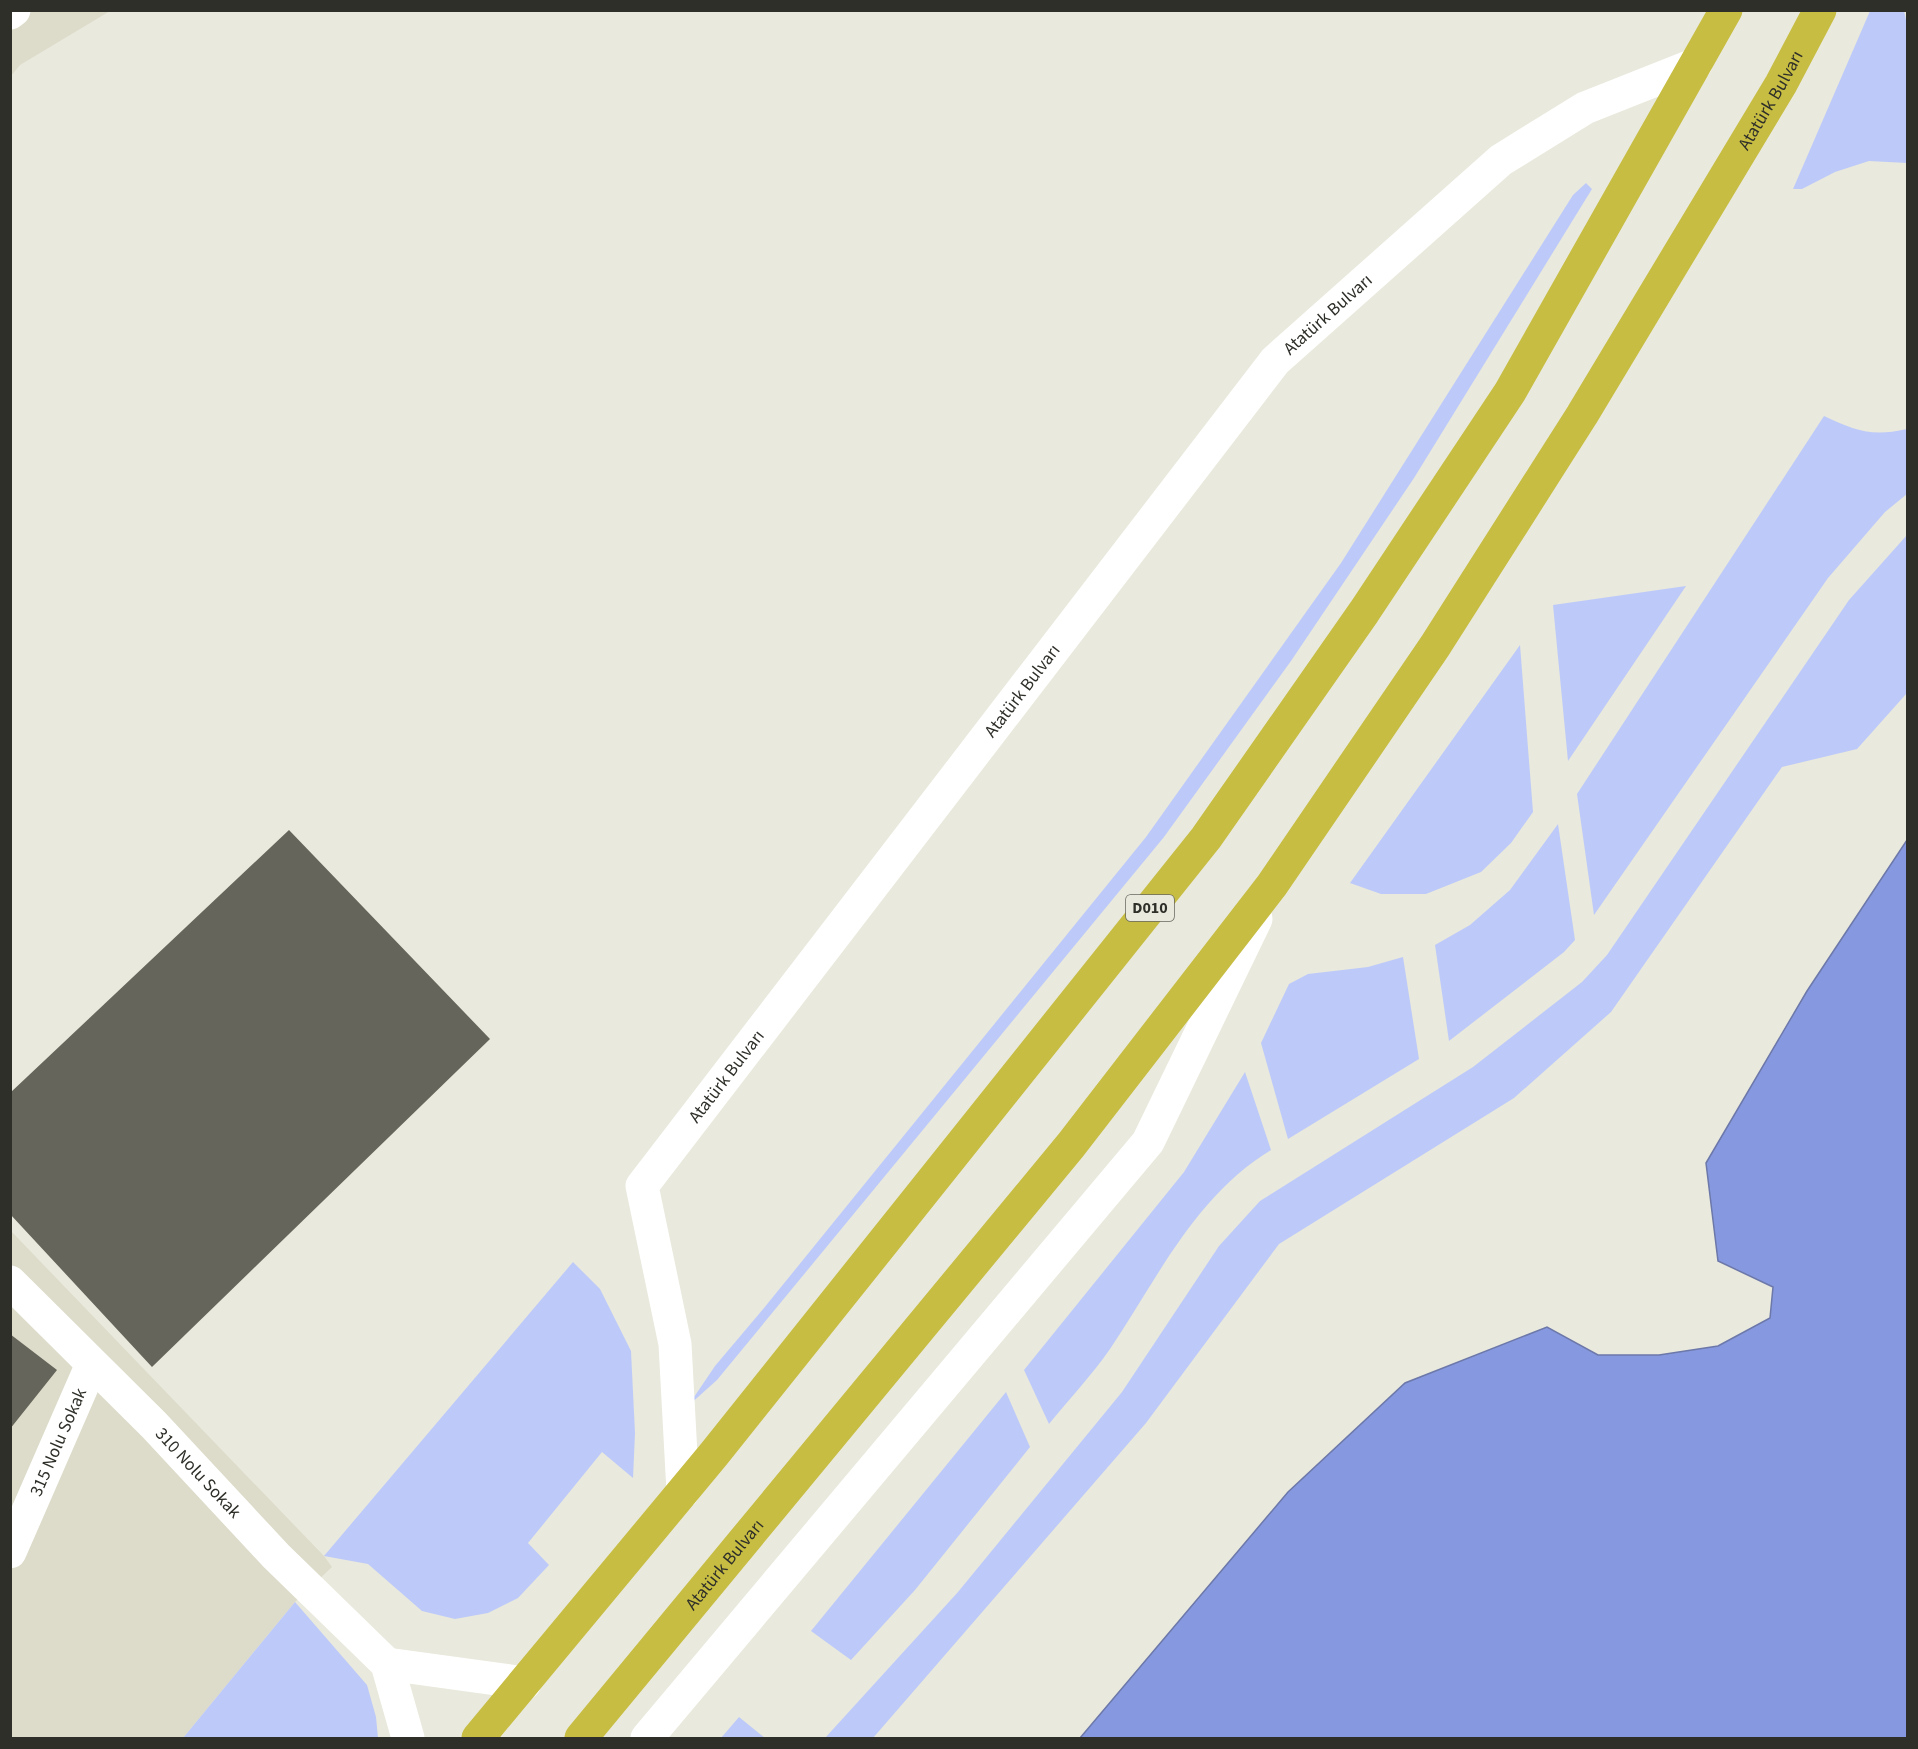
<svg xmlns="http://www.w3.org/2000/svg" width="1918" height="1749" viewBox="0 0 1918 1749" font-family="'Source Sans 3',sans-serif">
<style>
.built{fill:#dddcca}
.green{fill:#bdcaf9}
.water{fill:#8698df;stroke:#6c78a9;stroke-width:1.5}
.building{fill:#65655b}
.lines{fill:none;stroke-linecap:round;stroke-linejoin:round}
.minor{stroke:#fff;stroke-width:33}
.highway{stroke:#c7bd42;stroke-width:33}
.labels{text-anchor:middle;dominant-baseline:central;stroke-width:6;stroke-linejoin:round;paint-order:stroke}
.shield{fill:#e9e9dd;stroke:#676760;stroke-width:1.5}
.shield-label{font-size:16px;font-weight:bold;fill:#2f2f2a}
.street-label{font-size:18px;fill:#2f2f2a;stroke:#e9e9dd}
</style>
<rect width="100%" height="100%" fill="#e9e9dd"/>
<path class="built" d="M11,11H110L20,65L11,76Z
M10,1230L324,1556L332,1567L295,1602L183,1738H11Z"/>
<path class="green" d="M1870,11H1904L1907,24V163L1869,161L1835,172L1802,189H1793Z
M1586,183L1592,189L1414,478L1291,661L1164,837L717,1380L688,1406L715,1366L764,1308L1146,837L1341,563L1573,195Z
M1824,416C1856,431 1872,437 1907,429V494L1885,512L1828,578L1594,915L1577,794Z
M1907,535V693L1857,749L1782,767L1611,1012L1514,1098L1279,1244L1146,1423L873,1738H825L958,1592L1122,1392L1219,1246L1260,1201L1473,1067L1582,982L1607,955L1849,600Z
M1686,586L1568,761L1553,605Z
M1520,645L1533,812L1511,843L1481,872L1426,894H1381L1350,883Z
M1558,824L1575,940L1564,952L1449,1041L1435,945L1470,925L1510,890Z
M1403,957L1419,1059L1288,1139L1261,1043L1289,984L1308,974L1368,967Z
M1245,1072L1271,1150C1196,1195 1157,1279 1110,1349C1092,1375 1069,1399 1049,1424L1024,1370L1184,1172Z
M573,1262L600,1289L631,1351L635,1433L633,1478L602,1452L528,1543L549,1565L518,1598L488,1613L455,1619L422,1611L368,1564L324,1556Z
M1006,1392L1030,1447L915,1590L851,1660L811,1631Z
M295,1602L367,1685L376,1717L378,1738H183Z
M739,1717L765,1738H721Z"/>
<path class="water" d="M1907,840V1738H1080L1288,1492L1405,1383L1547,1327L1598,1355H1659L1718,1346L1770,1318L1773,1287L1718,1261L1706,1163L1807,991Z"/>
<path class="building" d="M289,830L490,1039L152,1367L10,1214V1093Z
M10,1334L57,1370L10,1429Z"/>
<g class="lines">
<g class="minor">
<path d="M10,13L14,10"/>
<path id="s1" d="M10,1282L154,1425L276,1556L387,1664L408,1738"/>
<path id="s2" d="M683,1492L675,1344L642,1186L1275,361L1501,160L1585,108L1696,64"/>
<path id="s3" d="M10,1552L92,1364"/>
<path d="M387,1664L525,1683"/>
<path d="M647,1738L1148,1142L1256,919"/>
</g>
<g class="highway">
<path d="M478,1738L714,1454L1206,838L1364,612L1510,392L1726,10"/>
<path id="s4" d="M581,1738L1071,1145L1272,885L1435,646L1582,415L1781,84L1820,10"/>
</g>
</g>
<g class="labels">
<rect class="shield" x="1126" y="895" width="48" height="26" rx="4.5"/>
<g class="shield-label">
<text x="1150" y="908">D010</text>
</g>
<g class="street-label">
<text stroke="none"><textPath href="#s4" startOffset="2028">Atatürk Bulvarı</textPath></text>
<text stroke="none"><textPath href="#s2" startOffset="1420">Atatürk Bulvarı</textPath></text>
<text stroke="none"><textPath href="#s2" startOffset="934">Atatürk Bulvarı</textPath></text>
<text stroke="none"><textPath href="#s2" startOffset="448">Atatürk Bulvarı</textPath></text>
<text stroke="none"><textPath href="#s3" startOffset="120">315 Nolu Sokak</textPath></text>
<text stroke="none"><textPath href="#s1" startOffset="268">310 Nolu Sokak</textPath></text>
<text stroke="none"><textPath href="#s4" startOffset="225">Atatürk Bulvarı</textPath></text>
</g>
</g>
<rect width="1918" height="1749" fill="none" stroke="#2f2f2a" stroke-width="24"/>
</svg>
